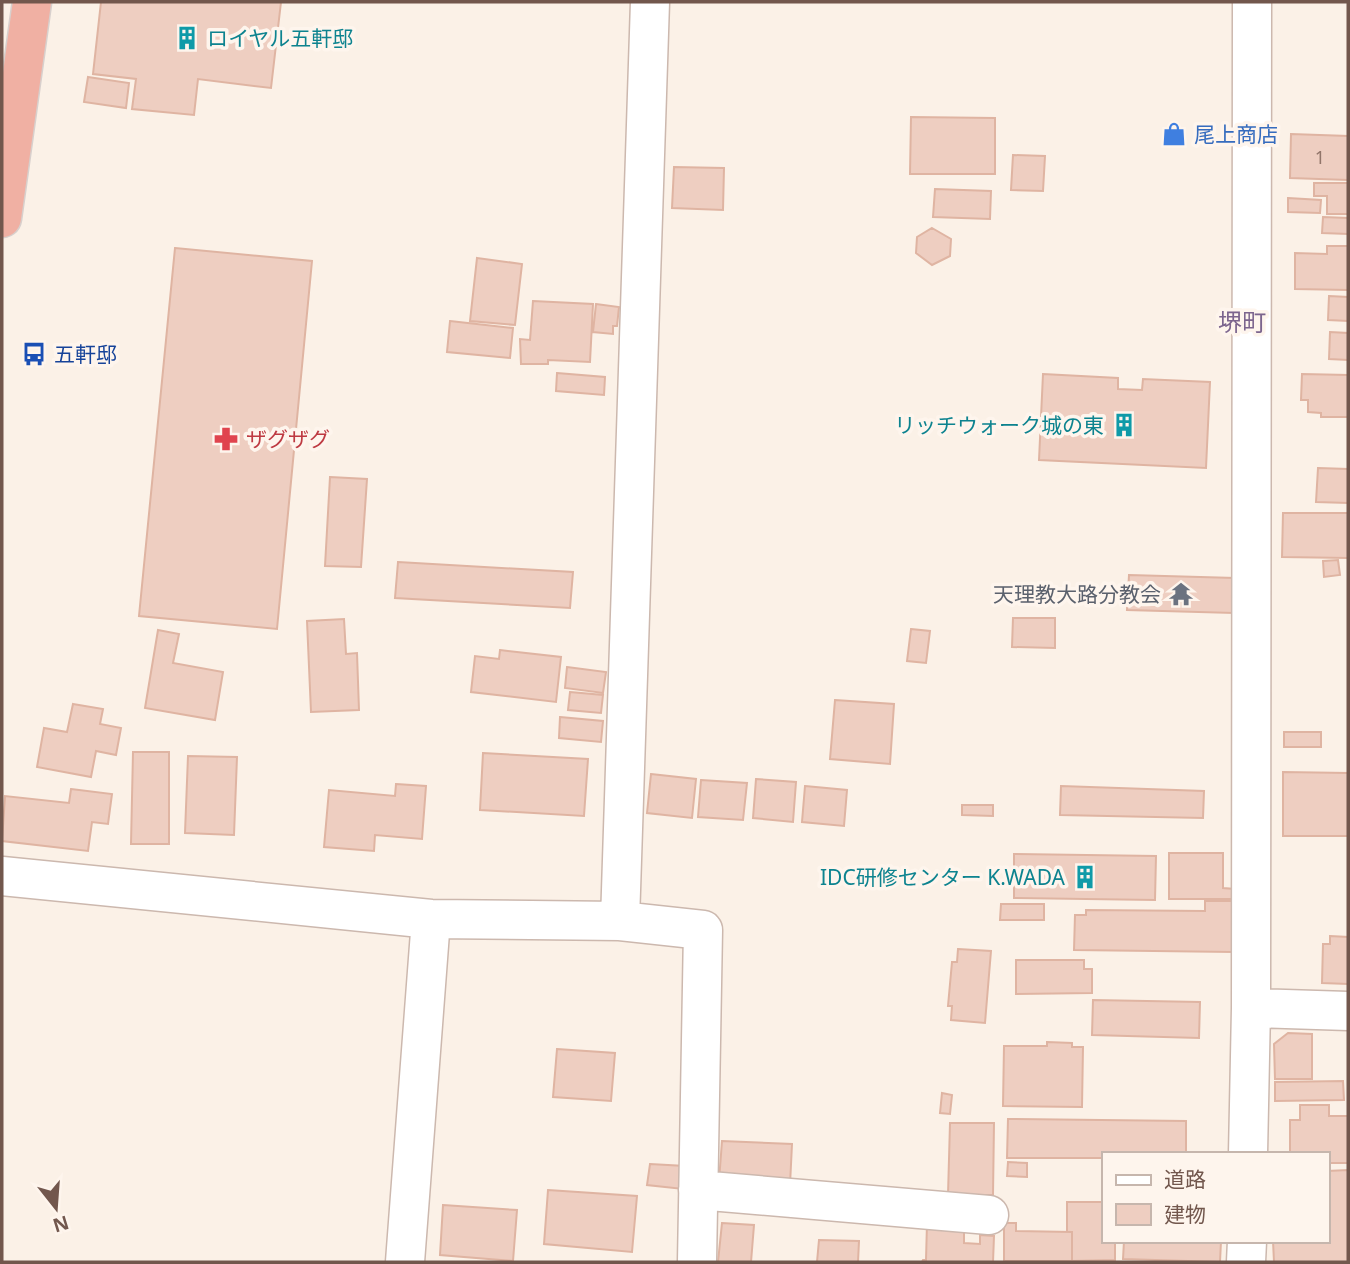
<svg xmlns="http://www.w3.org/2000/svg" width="1350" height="1264" viewBox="0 0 1350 1264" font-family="'Noto Sans','Noto Sans JP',sans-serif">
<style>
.building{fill:#eecec1;stroke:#dfb4a2;stroke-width:2}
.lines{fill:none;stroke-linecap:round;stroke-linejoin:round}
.minor-casing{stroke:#ccb8ae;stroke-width:41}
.highway-casing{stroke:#d8d0cd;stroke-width:41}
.minor{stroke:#fff;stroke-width:38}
.highway{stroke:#f0b0a3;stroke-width:38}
.labels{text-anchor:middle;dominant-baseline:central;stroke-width:7;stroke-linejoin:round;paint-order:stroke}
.number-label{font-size:18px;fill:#91756a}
.culture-label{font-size:21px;fill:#0d838f;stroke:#fef5ed;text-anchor:end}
.shop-label{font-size:21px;fill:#366cbe;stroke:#fef5ed;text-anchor:start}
.transit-label{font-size:21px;fill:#164399;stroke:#fef5ed;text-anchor:start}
.health-label{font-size:21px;fill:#be3a42;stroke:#fef5ed;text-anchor:start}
.worship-label{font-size:21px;fill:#5b616d;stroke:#fef5ed;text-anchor:end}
.quarter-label{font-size:24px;fill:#7c658e;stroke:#fef5ed}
</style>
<rect width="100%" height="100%" fill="#fbf1e7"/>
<path class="building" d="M101,2H281L271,88L198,79L194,115L132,109L136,79L93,74Z
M88,77L129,83L126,108L84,102Z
M911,117L995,118V174H910Z
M1291,134L1348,136V180L1290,178Z
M1013,155L1045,156L1043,191L1011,190Z
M674,167L724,168L723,210L672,208Z
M1314,183H1348V214H1327V196H1314Z
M935,189L991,191L990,219L933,217Z
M1288,198L1321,200L1320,213L1288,212Z
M1323,217L1348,218V234L1322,233Z
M932,228L951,239L950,256L932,265L916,253L917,237Z
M1327,246H1348V290L1295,289V253L1327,254Z
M175,248L312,261L277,629L139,616Z
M477,258L522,264L515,325L470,321Z
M1329,296L1348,297V321L1328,320Z
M533,301L593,304L590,362L548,360V364H521L520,339L530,340Z
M596,304L619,307L617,326H613V334L593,332Z
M450,321L513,328L510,358L447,352Z
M1330,332L1348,333V360L1329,359Z
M557,373L605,377L604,395L556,391Z
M1043,374L1118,378V389L1142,390L1143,379L1210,382L1206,468L1039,460Z
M1302,374L1348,375V417H1321V413L1308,412V400H1301Z
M1318,468L1348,469V503L1316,502Z
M330,477L367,479L361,567L325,566Z
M1283,513H1348V558L1282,557Z
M1338,560L1340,575L1324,577L1323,561Z
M398,562L573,572L570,608L395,598Z
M1129,575L1235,578L1234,613L1127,610Z
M1013,618H1055V648L1012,647Z
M344,619L346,654L357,653L359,710L311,712L307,621Z
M911,629L930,631L926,663L907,661Z
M158,630L179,634L173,663L223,672L215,720L145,708Z
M500,650L561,657L556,702L471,692L475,656L499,659Z
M567,667L606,672L603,693L565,688Z
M570,692L603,695L601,713L568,710Z
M835,700L894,704L890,764L830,759Z
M73,704L103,709L100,724L121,728L116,755L96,751L91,777L37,767L44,728L67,732Z
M560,717L603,721L601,742L559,738Z
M1284,732H1321V747H1284Z
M133,752H169V844H131Z
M483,753L588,759L584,816L480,810Z
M188,756L237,757L234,835L185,833Z
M1283,772L1348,773V836H1283Z
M651,774L696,779L692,818L647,813Z
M756,779L796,782L793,822L753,818Z
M701,780L747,783L743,820L698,817Z
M396,784L426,786L422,839L375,835L374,851L324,847L329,790L395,796Z
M805,786L847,790L844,826L802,822Z
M1061,786L1204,791L1203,818L1060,815Z
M71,789L112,794L108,824L92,822L88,851L2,841L5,796L69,803Z
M962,805H993V816L962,815Z
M1169,853H1223V888L1235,889V899H1169Z
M1014,854L1156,856L1155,900L1014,898Z
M1205,901H1234L1233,952L1074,950L1075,915H1086V910L1205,911Z
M1001,904H1044V920H1000Z
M1330,936L1348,937V984L1322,983L1323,944H1330Z
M958,949L991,951L985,1023L951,1020L952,1006H948L952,962H957Z
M1016,960H1084V969H1092V993L1016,994Z
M1093,1000L1200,1002L1199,1038L1092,1035Z
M1288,1033L1312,1034V1079H1275L1274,1044Z
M1047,1042L1072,1043V1047H1083L1082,1107L1003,1106L1004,1046H1047Z
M557,1049L615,1053L611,1101L553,1097Z
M1343,1081L1344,1100L1275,1101V1082Z
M942,1093L952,1095L950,1114L940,1113Z
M1300,1105H1329V1116H1348V1163H1327V1154H1290V1120H1300Z
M1008,1119L1186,1121V1154H1103V1158H1007Z
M950,1123H994L993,1195H948Z
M722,1141L792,1144L790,1185L719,1181Z
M1008,1162L1027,1163V1177L1007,1176Z
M650,1164L685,1166L683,1189L647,1185Z
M1348,1170V1262H1274L1273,1241H1327V1171Z
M548,1190L637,1196L632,1252L544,1244Z
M1067,1202H1103V1241H1115V1260L1072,1261V1232H1067Z
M443,1205L517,1210L513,1261L440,1255Z
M722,1223L754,1225L751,1262H718Z
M927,1223L964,1225V1243L980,1244V1235L994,1236L993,1262H922L923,1260H926Z
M1004,1223H1016V1231L1072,1232V1261H1004Z
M819,1240L859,1241L858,1262H817Z
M1124,1241H1221L1220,1262L1123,1259Z"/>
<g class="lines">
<g class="minor-casing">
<path id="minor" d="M2,876L431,919L620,921L703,930L697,1262
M620,921L650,2
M1251,1008L1348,1011
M1248,1154L1251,1008L1252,2
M698,1190L989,1215
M405,1262L431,919
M1246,1262L1247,1241"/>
</g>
<g class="highway-casing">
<path id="highway" d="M2,218L32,2"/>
</g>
<use href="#minor" class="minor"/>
<use href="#highway" class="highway"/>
</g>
<defs>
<g id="building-bare" transform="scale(1.89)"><path d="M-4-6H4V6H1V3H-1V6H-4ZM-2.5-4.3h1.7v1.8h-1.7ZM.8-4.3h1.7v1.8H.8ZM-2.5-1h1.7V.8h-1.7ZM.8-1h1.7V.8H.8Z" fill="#0f9aa8" stroke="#fef5ed" stroke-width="2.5" paint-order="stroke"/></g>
<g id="shop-bare" transform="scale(1.89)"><path d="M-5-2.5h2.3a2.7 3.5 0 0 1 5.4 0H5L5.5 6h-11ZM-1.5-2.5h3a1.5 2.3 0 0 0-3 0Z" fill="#3f7fe0" stroke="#fef5ed" stroke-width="2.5" paint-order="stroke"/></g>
<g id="bus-bare" transform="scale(1.89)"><path d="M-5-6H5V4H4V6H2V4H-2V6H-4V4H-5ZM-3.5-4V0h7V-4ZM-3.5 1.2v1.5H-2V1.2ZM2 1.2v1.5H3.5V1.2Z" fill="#1a4fb4" stroke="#fef5ed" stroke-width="2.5" paint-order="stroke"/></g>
<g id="pharmacy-bare" transform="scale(1.89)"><path d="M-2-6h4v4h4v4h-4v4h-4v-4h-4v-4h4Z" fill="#e0444e" stroke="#fef5ed" stroke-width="2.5" paint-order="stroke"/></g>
<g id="temple-bare" transform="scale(1.89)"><path d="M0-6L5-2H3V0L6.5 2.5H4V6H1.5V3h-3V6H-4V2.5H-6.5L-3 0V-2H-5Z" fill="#6b7280" stroke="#fef5ed" stroke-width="2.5" paint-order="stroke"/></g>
</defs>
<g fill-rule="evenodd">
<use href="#building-bare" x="187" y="38"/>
<use href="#shop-bare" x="1174" y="134"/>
<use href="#bus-bare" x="34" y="354"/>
<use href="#building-bare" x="1124" y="425"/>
<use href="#pharmacy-bare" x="226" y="439"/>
<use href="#temple-bare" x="1181" y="594"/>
<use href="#building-bare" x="1085" y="877"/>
</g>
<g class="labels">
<g class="number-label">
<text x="1320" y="157">1</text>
</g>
<g class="culture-label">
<text x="207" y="38" text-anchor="start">ロイヤル五軒邸</text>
<text x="1104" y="425">リッチウォーク城の東</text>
<text x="1065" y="877">IDC研修センター K.WADA</text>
</g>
<g class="shop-label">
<text x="1194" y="134">尾上商店</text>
</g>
<g class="transit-label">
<text x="54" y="354">五軒邸</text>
</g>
<g class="health-label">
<text x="246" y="439">ザグザグ</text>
</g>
<g class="worship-label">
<text x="1161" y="594">天理教大路分教会</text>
</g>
<g class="quarter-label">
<text x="1242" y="321">堺町</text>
</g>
</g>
<rect width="1350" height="1264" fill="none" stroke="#72574d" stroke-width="7"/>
<rect x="1102" y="1152" width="228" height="91" fill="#fef5ed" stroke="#c6b6ad" stroke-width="2"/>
<rect x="1116" y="1175" width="35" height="10" fill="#ffffff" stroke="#c6b6ad" stroke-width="2"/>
<text x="1164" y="1187" font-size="21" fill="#72574d">道路</text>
<rect x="1116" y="1204" width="35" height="21" fill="#eecec1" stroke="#c6b6ad" stroke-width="2"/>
<text x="1164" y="1222" font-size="21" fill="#72574d">建物</text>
<g transform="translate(56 1208) rotate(163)" stroke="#fef5ed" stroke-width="5" paint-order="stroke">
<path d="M0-5L12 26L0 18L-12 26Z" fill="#72574d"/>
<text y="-10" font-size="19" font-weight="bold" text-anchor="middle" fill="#72574d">N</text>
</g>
</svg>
